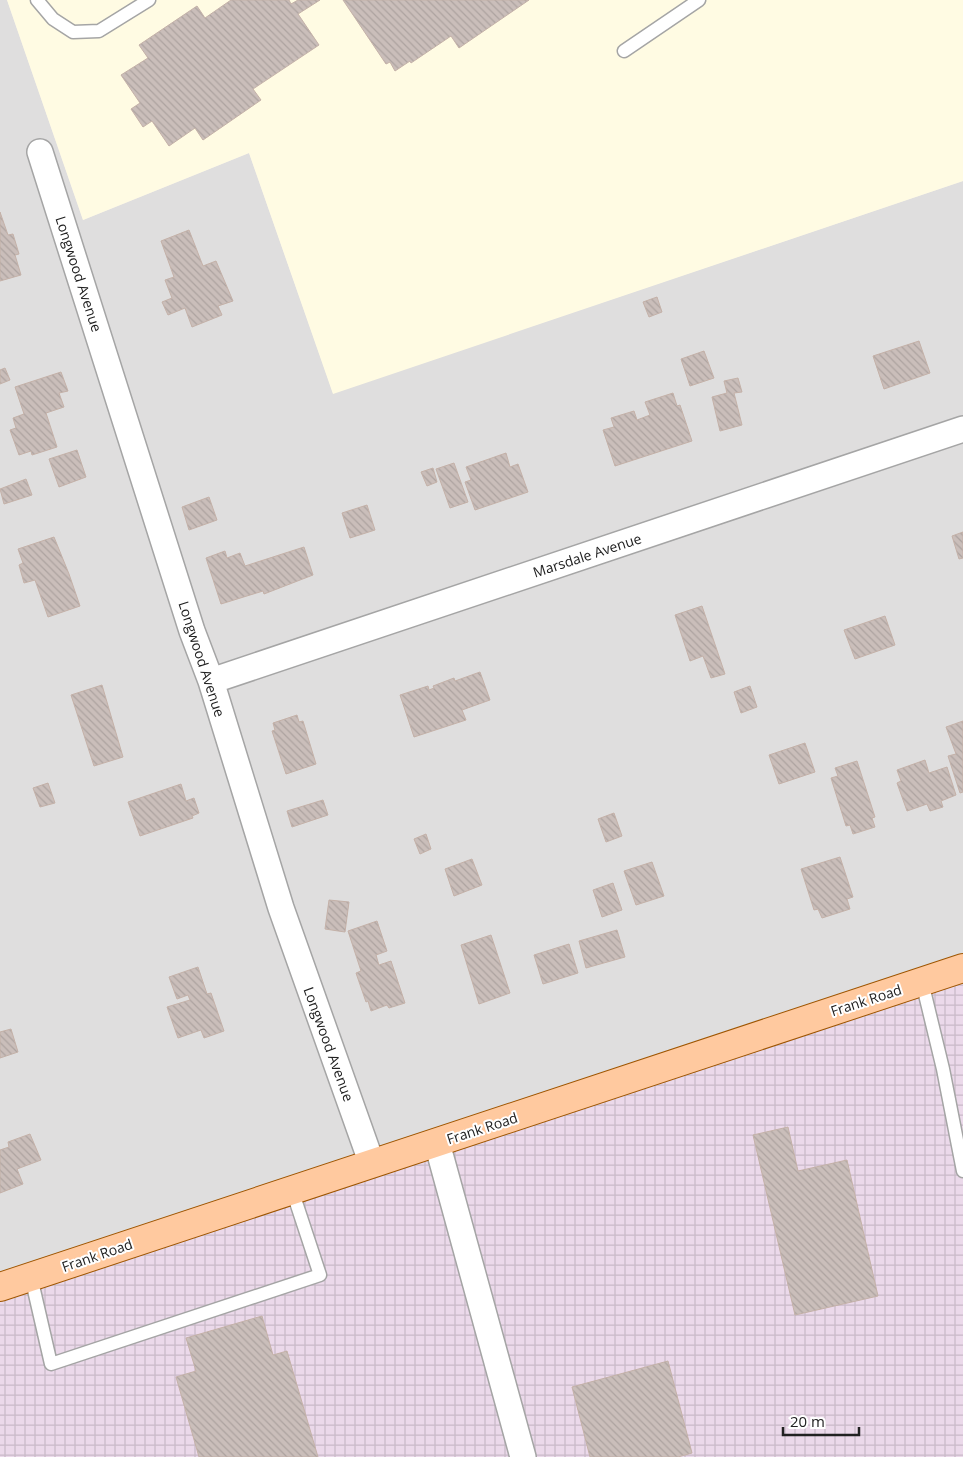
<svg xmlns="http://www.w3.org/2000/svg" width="963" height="1457" viewBox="0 0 963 1457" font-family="'Open Sans',sans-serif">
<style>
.residential{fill:#dfdede}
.industrial{fill:url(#industrial-grid)}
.education{fill:#fffbe3}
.building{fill:url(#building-back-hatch);stroke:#c4b1a8}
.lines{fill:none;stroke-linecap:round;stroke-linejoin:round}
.service-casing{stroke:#a5a5a5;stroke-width:15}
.minor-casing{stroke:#a5a5a5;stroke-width:28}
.primary-casing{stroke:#9e5500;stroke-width:30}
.service{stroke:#fff;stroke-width:12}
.minor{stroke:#fff;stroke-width:25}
.primary{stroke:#ffc99f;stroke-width:28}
.labels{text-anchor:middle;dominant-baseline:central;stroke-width:4;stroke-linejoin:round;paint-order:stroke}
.street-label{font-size:14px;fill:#212121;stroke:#fff}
</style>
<defs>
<pattern id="industrial-grid" width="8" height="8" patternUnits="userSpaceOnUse" patternTransform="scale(1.25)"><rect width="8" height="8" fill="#ebd9ea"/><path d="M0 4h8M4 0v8" fill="none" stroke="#c9bac8"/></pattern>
<pattern id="building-back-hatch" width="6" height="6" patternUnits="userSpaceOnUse" patternTransform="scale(1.25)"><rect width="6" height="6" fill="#cabeba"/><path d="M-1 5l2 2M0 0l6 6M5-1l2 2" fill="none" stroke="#ada3a0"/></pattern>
</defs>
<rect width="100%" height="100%" fill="#f2ede7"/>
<path class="residential" d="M0,0H7L83,220L249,153L333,393L963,181V963L0,1288Z"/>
<path class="industrial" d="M963,963V1457H0V1288Z"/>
<path class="education" d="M7,0H963V181L333,394L249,153L83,220Z"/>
<path class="building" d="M231,0H289L291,4L298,0H320L298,14L319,45L253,89L261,100L203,140L195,128L169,146L152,121L143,127L131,109L140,103L121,75L148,58L139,45L197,6L205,18Z
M343,0H529L459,48L451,36L411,63L410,61L395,71L390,62L386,64Z
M0,212L8,235L13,234L19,254L15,255L21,275L0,281Z
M189,230L203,266L216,261L233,301L218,306L222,315L192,327L185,308L168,315L162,302L172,298L165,280L174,277L161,241Z
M657,297L662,312L649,317L643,302Z
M919,341L930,373L884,389L873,356Z
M704,351L714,378L690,386L681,359Z
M5,368L10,380L0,384V370Z
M61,372L68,391L59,393L64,407L46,413L57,447L32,455L31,451L19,455L10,430L16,428L13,418L24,414L15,387Z
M738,378L742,392L734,393L742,425L720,431L712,397L727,393L724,381Z
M673,393L677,406L680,405L692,441L615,466L603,430L614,427L611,418L634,411L637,420L650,415L645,402Z
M77,450L86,477L59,487L49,459Z
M506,453L510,467L518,464L528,492L475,510L465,482L471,480L466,467Z
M454,463L468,502L450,508L436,469Z
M433,468L437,482L427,486L421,472Z
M26,479L32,495L4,504L0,489Z
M209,497L217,520L189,530L182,507Z
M367,505L375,530L350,538L342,513Z
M963,532V558L959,559L952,536Z
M54,537L69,574L80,606L48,617L35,580L24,583L19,565L23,563L18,549Z
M304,547L313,575L264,594L263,591L221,604L206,558L225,551L227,558L240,553L245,566Z
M702,606L725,674L711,678L703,656L690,661L675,615Z
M885,616L895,645L855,659L844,630Z
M480,672L490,700L462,710L466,720L414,737L400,695L428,686L429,690L434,688L433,686L454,678L455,681Z
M102,685L123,757L94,766L71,695Z
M750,686L757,707L741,713L734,692Z
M297,715L299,722L303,721L316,764L286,774L272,731L275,730L273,723Z
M963,721V792L960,793L948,756L956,754L946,727Z
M805,743L815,772L779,784L769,755Z
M925,760L929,773L947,767L956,795L941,801L943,807L930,811L927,804L907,811L897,783L901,781L897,770Z
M857,761L875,817L872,818L875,827L853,834L850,825L846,826L831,778L838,776L835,768Z
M48,783L55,803L40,807L33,788Z
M181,784L186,801L194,798L199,813L192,816L193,818L140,836L128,802Z
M323,800L328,815L292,827L287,811Z
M614,813L622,836L606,842L598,819Z
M426,834L431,849L420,854L414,839Z
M840,857L853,897L847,899L850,909L822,918L818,909L814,910L801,869Z
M472,859L482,885L454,896L445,869Z
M652,862L664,896L636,905L624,871Z
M613,883L622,910L602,917L593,890Z
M329,900L349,902L345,932L325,929Z
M377,921L387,951L376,955L378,962L379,965L391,961L405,1003L389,1008L387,1005L371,1011L368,1001L366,1002L356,973L361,971L348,931Z
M617,930L625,957L586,968L579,941Z
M491,935L510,993L479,1004L461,945Z
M569,944L578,973L543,984L534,955Z
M198,967L207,994L211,993L224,1031L204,1038L201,1030L178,1038L167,1007L190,1000L188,995L177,999L169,977Z
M11,1029L18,1052L0,1058V1032Z
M788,1127L798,1171L847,1160L878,1296L795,1315L753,1135Z
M30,1134L41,1160L17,1169L23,1184L0,1193V1150L9,1147L8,1142Z
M262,1316L273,1355L287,1351L318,1457H199L176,1377L196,1371L186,1338Z
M668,1361L692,1453L678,1457H590L572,1387Z"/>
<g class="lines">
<g class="service-casing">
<path id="service" d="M37,0L53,19L73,32L99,31L149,0
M624,51L699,0
M922,982L943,1069L963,1171
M31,1277L51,1364L320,1275L292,1190"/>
</g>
<g class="minor-casing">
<path id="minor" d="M40,152L192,631L211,681L281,908L372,1164
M211,681L963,429
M437,1143L523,1457"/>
</g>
<g class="primary-casing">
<path id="primary" d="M0,1287L963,968"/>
</g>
<use href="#service" class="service"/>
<use href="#minor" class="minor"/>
<use href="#primary" class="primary"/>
</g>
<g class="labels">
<g class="street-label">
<text transform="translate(79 274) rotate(72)">Longwood Avenue</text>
<text transform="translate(587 555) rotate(-18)">Marsdale Avenue</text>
<text transform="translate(202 659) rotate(72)">Longwood Avenue</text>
<text transform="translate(866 1000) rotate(-18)">Frank Road</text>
<text transform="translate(329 1044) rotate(70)">Longwood Avenue</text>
<text transform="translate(482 1128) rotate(-18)">Frank Road</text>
<text transform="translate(97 1255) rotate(-19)">Frank Road</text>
</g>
</g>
<path d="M783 1427v8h76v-8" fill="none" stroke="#212121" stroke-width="2.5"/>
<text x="790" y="1427" font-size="15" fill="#212121" stroke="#ffffff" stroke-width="4" paint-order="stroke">20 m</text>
</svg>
